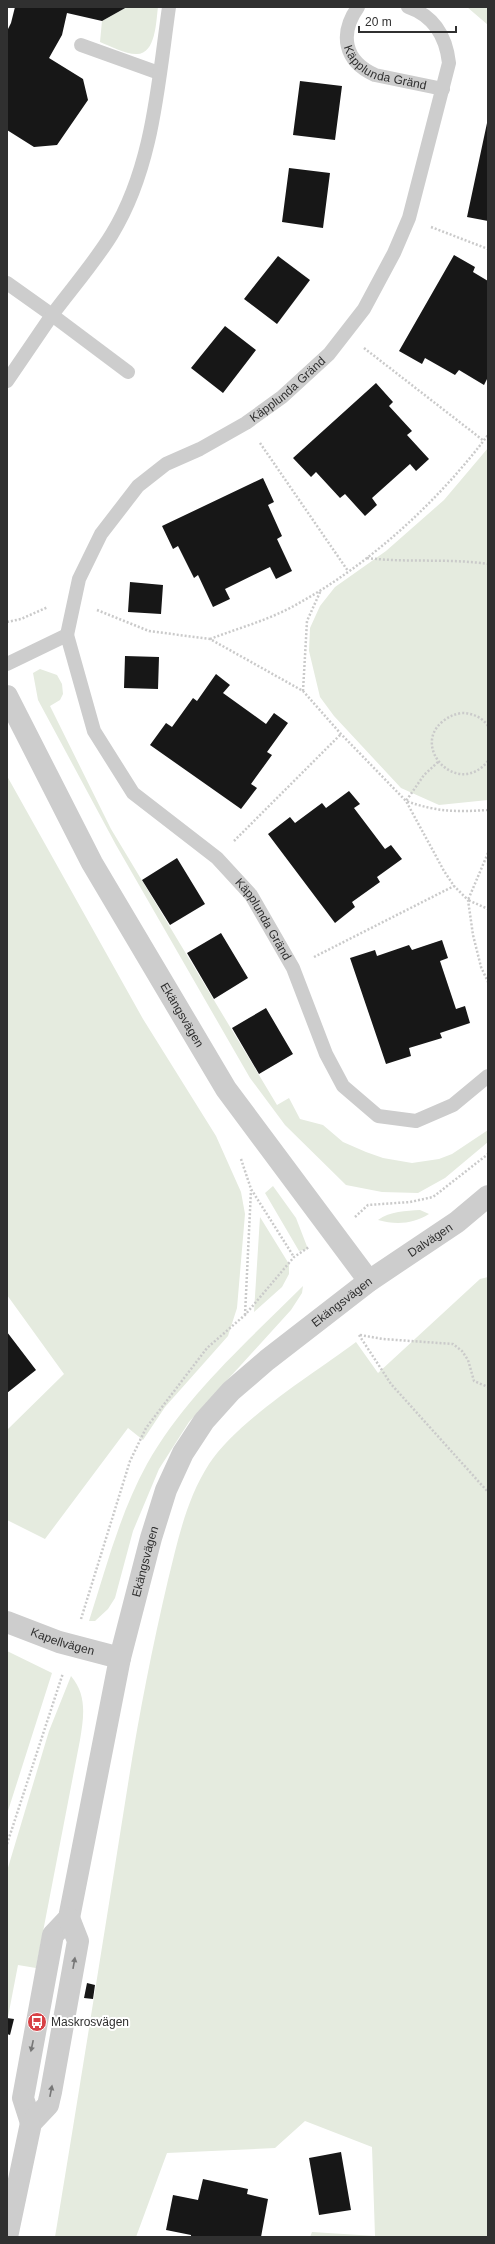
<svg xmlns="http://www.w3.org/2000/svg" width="495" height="2244" viewBox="0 0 495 2244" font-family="Arial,sans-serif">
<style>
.green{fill:#e5ebdf}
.building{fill:#171717}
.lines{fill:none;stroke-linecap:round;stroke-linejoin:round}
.path{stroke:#cacaca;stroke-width:2.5;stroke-dasharray:2 2;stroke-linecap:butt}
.service{stroke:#cdcdcd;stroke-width:14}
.minor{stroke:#cdcdcd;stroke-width:22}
.tertiary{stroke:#cdcdcd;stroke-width:22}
.oneway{fill:#777}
.labels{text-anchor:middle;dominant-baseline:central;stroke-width:4;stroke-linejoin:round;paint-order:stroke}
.street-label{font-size:12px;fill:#303030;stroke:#fff}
.poi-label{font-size:12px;fill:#303030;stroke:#fff;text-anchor:start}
</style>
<rect width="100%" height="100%" fill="#fff"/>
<path class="green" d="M127,7H158C156,21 156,55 136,54C125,54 110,46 100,42L102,21Z
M467,7H488V25Z
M488,448V800L439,805L401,788L334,716L320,697L309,651L310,628L320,606L335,587L386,551L444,500Z
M40,669L57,675L62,684L63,694L60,700L50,706L111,829L277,1105L289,1098L300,1119L323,1125L343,1142L366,1152L383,1158L412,1163L439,1159L452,1154L488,1130V1142L445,1178L418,1193L382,1192L346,1185L285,1125L250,1078L116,845L38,700L33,673Z
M7,776L143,1019L216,1136L241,1192L245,1214L237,1308L228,1336L165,1407L143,1440L128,1428L45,1539L7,1520V1430L64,1374L7,1295Z
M273,1186L296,1218L308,1249L299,1251L265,1193Z
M420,1210L429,1214C413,1224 396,1225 378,1220C390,1211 406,1211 420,1210Z
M260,1217L289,1264V1274L282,1287L254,1312Z
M488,1277V2237H310L312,2232L375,2236L372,2147L305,2121L275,2148L167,2153L136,2237H55C80,2086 104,1935 128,1784C139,1715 152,1648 168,1580C178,1540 186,1500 209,1464C238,1420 313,1374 356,1342L378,1373L480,1279Z
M303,1286L302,1293L291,1310L189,1422L159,1469L133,1531L115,1598L108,1609L95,1621H89C106,1568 120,1513 147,1464C186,1395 247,1342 303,1286Z
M7,1651L52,1673L7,1814Z
M71,1676C87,1695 84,1716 80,1740L36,1968L18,1965L7,2022V1871L49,1731Z"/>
<path class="building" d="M15,7H127L102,21L67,13L62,35L49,58L83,79L88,100L57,145L34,147L7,130V31L11,23Z
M300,81L342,86L335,140L293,135Z
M487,123H488V221L467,217Z
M289,168L330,173L323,228L282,222Z
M454,255L475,267L473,272L488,281V377L484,385L459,370L455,375L425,358L422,364L399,351Z
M278,256L310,280L277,324L244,299Z
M225,326L256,350L223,393L191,368Z
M376,383L393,402L389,406L412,431L407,435L429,459L416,471L410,464L372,498L377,505L365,516L345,494L340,498L316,472L311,477L293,458Z
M263,478L274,502L268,505L282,536L277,539L292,571L276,579L270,567L225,589L230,599L213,607L198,575L194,578L178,546L173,549L162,526Z
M130,582L163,585L161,614L128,612Z
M125,656L159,657L158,689L124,688Z
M216,674L230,685L223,693L266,724L274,713L288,723L267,752L272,755L251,784L257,788L241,809L150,745L166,723L172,727L193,698L197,701Z
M349,791L360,804L354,808L385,849L391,845L402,859L377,877L380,882L352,902L355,907L335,923L268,834L290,817L295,823L322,803L326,808Z
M177,858L205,904L170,925L142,880Z
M221,933L248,978L214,999L187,953Z
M442,940L448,958L440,961L456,1009L465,1006L470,1023L440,1033L442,1038L409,1048L411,1056L386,1064L350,958L375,950L377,956L409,945L412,950Z
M266,1008L293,1054L259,1074L232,1028Z
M7,1332L36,1370L7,1393Z
M87,1983L95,1985L93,1999L84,1998Z
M7,2018L14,2019L10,2035L7,2034Z
M341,2152L351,2210L319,2215L309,2158Z
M203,2179L248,2189L247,2194L268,2199L261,2237H191V2235L166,2230L173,2195L198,2200Z"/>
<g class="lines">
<path class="path" d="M431,227L488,249
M364,348L484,441
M260,443L348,571
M367,558C407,563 448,558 488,564
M97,610L149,631L210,639L303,691L341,734L406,801L444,871L454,886L468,900L473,935L481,967L488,982
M7,622L21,619L48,607
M210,639C236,629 265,621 290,608C367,567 436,504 488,435
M303,691L307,621L321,590
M488,726C482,717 472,713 462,713C454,714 448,717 442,722C411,748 458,798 488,761
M438,762L424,775L406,801C437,812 456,812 488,810
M234,841L341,734
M488,853L468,900L488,909
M314,957L454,886
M241,1159L251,1189L294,1257
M355,1217L368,1205L410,1202L433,1197L488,1154
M245,1315L251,1190
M359,1335L391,1384L488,1492
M360,1335L383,1339L453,1344L462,1351L468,1360L474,1381L488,1387
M81,1619L130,1461L146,1428L207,1348L245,1315L294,1257L309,1247
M7,1844L63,1673"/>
<g class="service">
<path id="s1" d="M358,7C339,34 344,61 375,75L443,89"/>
<path d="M81,45L159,73"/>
<path d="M7,283L52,315L7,381"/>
<path d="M128,372L52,315C72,288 95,262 112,234C153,167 158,84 169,7"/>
<path id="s2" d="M67,635L79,579L101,534L138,486L166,464L200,449L246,423L282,397L329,354L364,309L394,253L409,218L449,63C446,36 434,16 408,7"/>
<path id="s3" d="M7,664L67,635L94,731L133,793L217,858L251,895L293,968L326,1054L343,1086L378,1116L416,1121L453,1105L488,1076"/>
</g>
<path class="minor" id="s4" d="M7,1622L59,1642L120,1658"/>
<g class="tertiary">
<path id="s5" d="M7,696L92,863L226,1089L369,1281"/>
<path id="s6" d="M31,2123L23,2098L53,1935L69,1918L120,1658L151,1538L166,1490L183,1453L204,1421L231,1391L267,1360L369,1281L457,1222L488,1196"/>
<path d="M7,2237L31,2123L48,2105L51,2092L78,1941L69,1918"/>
</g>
</g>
<defs><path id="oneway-solid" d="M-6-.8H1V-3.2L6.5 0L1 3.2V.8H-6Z"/></defs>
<g class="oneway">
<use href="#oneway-solid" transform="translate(74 1963) rotate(-80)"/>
<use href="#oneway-solid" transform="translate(32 2046) rotate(102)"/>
<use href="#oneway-solid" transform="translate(51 2091) rotate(-79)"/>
</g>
<defs>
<g id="bus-disc" transform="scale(1)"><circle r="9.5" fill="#d74146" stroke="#fff"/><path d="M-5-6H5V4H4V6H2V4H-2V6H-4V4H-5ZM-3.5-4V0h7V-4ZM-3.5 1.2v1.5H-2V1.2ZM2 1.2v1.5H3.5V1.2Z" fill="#fff"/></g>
</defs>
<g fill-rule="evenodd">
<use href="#bus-disc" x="37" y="2022"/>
</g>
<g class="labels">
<g class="street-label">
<text stroke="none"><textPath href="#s1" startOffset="88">Käpplunda Gränd</textPath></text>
<text stroke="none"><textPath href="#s2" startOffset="347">Käpplunda Gränd</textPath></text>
<text stroke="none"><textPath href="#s3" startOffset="423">Käpplunda Gränd</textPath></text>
<text stroke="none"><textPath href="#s5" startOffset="364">Ekängsvägen</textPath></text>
<text stroke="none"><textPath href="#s6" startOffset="1024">Dalvägen</textPath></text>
<text stroke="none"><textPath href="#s6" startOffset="916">Ekängsvägen</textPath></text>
<text stroke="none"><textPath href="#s6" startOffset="580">Ekängsvägen</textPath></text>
<text stroke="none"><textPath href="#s4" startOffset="59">Kapellvägen</textPath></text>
</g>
<g class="poi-label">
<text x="51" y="2022">Maskrosvägen</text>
</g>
</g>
<rect width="495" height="2244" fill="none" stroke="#303030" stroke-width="16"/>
<path d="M359 26v6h97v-6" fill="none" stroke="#303030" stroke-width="2"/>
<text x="365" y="26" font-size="12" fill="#303030" stroke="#ffffff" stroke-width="3" paint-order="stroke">20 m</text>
</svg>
